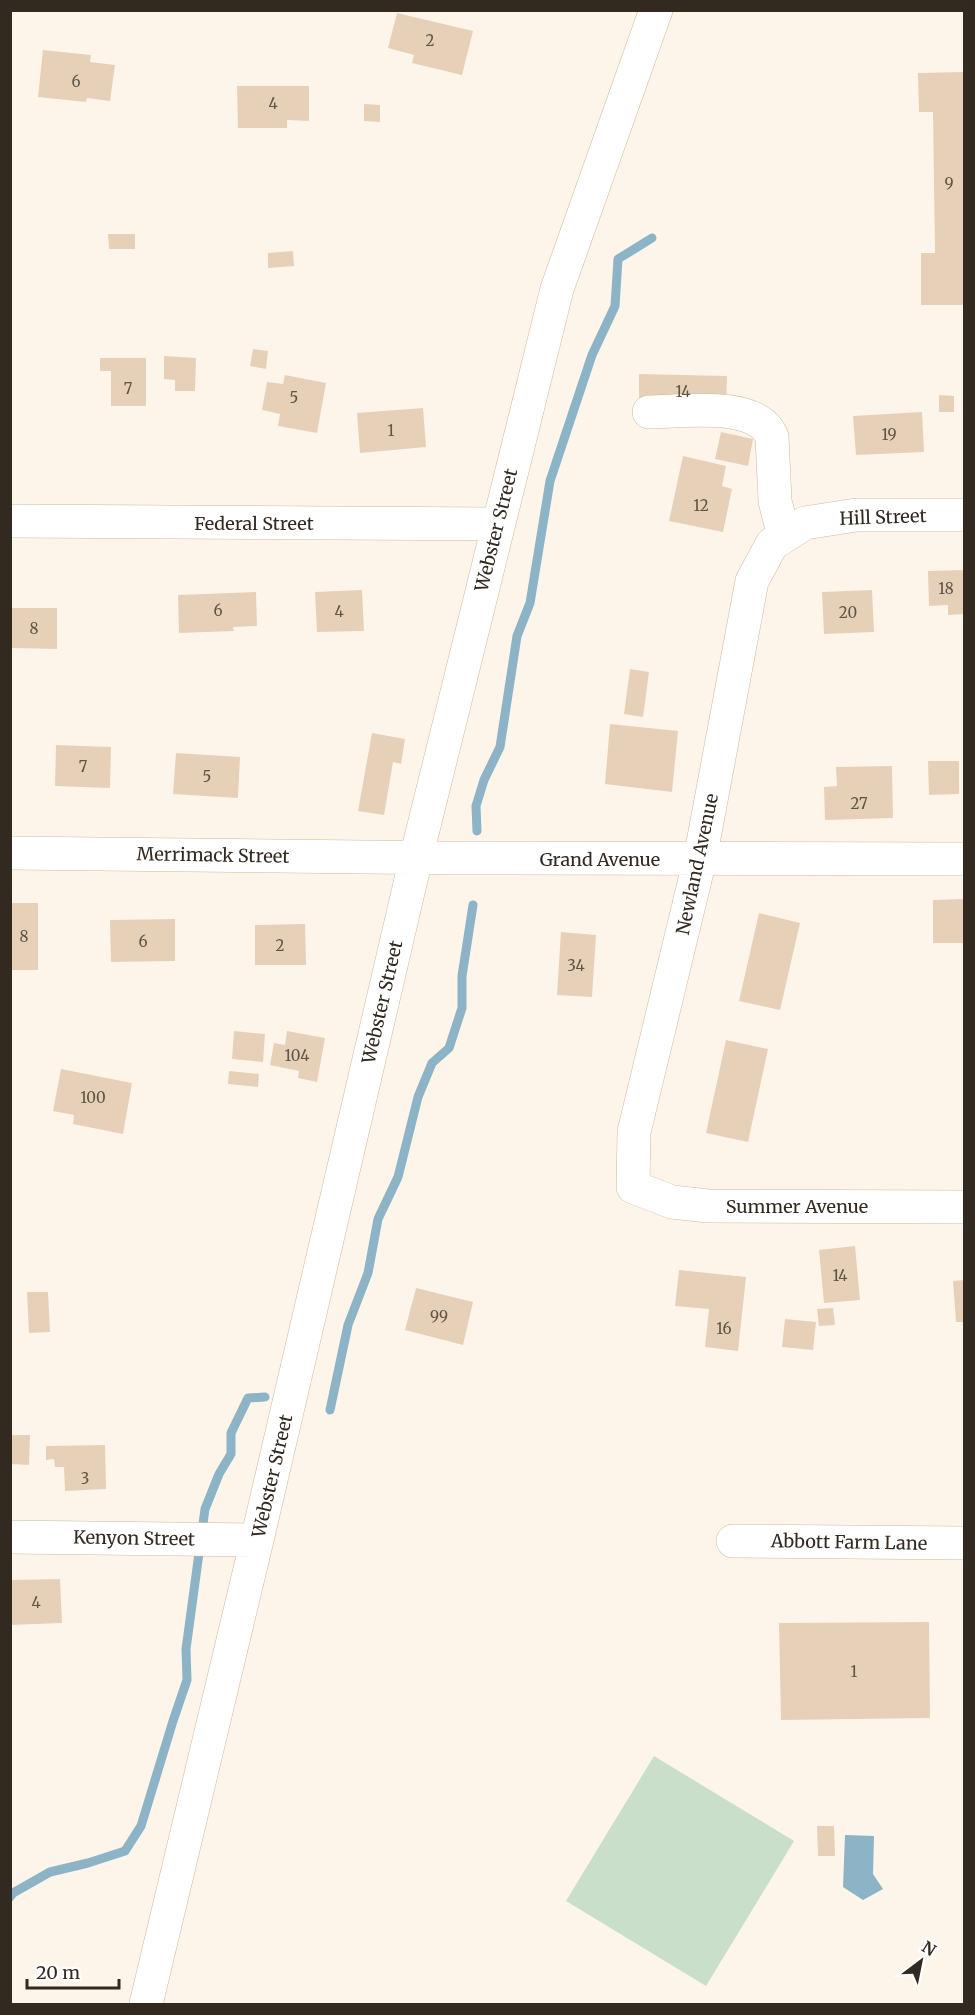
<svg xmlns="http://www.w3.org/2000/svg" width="975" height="2015" viewBox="0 0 975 2015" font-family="Merriweather,serif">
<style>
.green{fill:#c9dfc9}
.water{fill:#8db3c6}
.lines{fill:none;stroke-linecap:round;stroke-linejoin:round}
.stream{stroke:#8db3c6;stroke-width:9}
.building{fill:#e6d1b8}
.minor-casing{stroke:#cdb9a0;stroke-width:34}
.minor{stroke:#fff;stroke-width:33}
.labels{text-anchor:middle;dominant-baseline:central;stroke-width:4.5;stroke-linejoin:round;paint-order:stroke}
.number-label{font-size:15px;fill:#5f5446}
.street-label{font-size:18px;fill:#322a20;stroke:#fff}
</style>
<rect width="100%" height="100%" fill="#fdf5ea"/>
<path class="green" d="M654,1756L794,1841L706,1986L566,1901Z"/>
<path class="water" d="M845,1835L874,1836L873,1874L883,1889L863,1900L843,1887Z"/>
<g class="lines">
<path class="stream" d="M477,831L476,806L484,780L500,747L517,636L530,603L550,481L592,355L615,306L618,259L652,238
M330,1410L348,1325L368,1273L378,1219L398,1177L418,1097L432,1063L449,1048L462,1008V976L473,905
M10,1897L13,1893L50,1872L88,1863L125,1851L141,1826L173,1721L187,1680L186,1649L205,1509L219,1474L231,1454V1433L248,1398L265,1397"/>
</g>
<path class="building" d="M397,13L473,31L462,75L412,63L414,55L388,48Z
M43,50L91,55L90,62L115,65L110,101L87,98L86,102L38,97Z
M964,72V305H921V253H935L933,112H919L918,73Z
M237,86H309V121L287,120V128H238Z
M364,104L380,105V122L364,121Z
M108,234H135V249H109Z
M293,251L294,266L268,268V253Z
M253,349L268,351L266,369L250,366Z
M164,356L196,358L195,391H175V380L164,379Z
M100,358H146V406H111V371H100Z
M639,374L727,376L726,408L639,407Z
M285,375L326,383L317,433L278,426L280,414L262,410L267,382L283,384Z
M939,395L954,396V412H939Z
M423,408L426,447L360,453L357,413Z
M922,412L924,452L856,455L853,416Z
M721,432L753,439L748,466L715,459Z
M683,456L726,466L722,486L732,489L723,532L669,521Z
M964,570V614L948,615V605L929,606L928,571Z
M362,590L364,631L317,632L315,592Z
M872,590L874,632L824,634L822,592Z
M256,592L257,626L233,627L234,631L179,633L178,595Z
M10,608H57V649L10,648Z
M630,669L649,672L643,717L624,714Z
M610,724L678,731L672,792L605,784Z
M372,733L405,739L401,764L393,762L384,815L358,811Z
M56,745L111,747L110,788L55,786Z
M176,753L240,757L238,798L173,794Z
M928,761H959V794L929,795Z
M892,766L893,818L825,820L824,787L837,786L836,767Z
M964,899V943H933V900Z
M10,903H38V970H10Z
M759,913L800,923L780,1010L739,1001Z
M175,919V961L111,962L110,920Z
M305,924L306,965H255V925Z
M561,932L596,935L592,997L557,995Z
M234,1031L265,1034L263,1062L232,1059Z
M287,1031L325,1038L317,1082L298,1078L299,1071L270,1065L274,1043L285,1045Z
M726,1040L768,1049L748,1142L706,1133Z
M61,1069L132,1083L123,1134L73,1124L74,1115L53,1111Z
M229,1071L259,1074L258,1087L228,1084Z
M855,1246L860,1300L824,1303L819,1250Z
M679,1270L746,1277L738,1351L705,1347L709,1309L675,1306Z
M964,1280V1322H956L953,1281Z
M416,1288L473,1302L463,1345L405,1330Z
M27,1292H48L50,1332L29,1333Z
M833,1308L835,1325L819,1326L817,1309Z
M785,1319L816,1322L813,1350L782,1347Z
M10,1435H30L29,1465L10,1464Z
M105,1445L106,1489L65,1491L64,1467H55L54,1459L46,1460V1446Z
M60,1579L62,1623L10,1625V1580Z
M929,1622L930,1718L781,1720L779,1623Z
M817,1826H834L835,1856H818Z"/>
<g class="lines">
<g class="minor-casing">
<path id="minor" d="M649,412C681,412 758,400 772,437L775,501L784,536
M964,515H856L805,523L772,544L752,581L700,859L634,1132L633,1187L672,1202L708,1206L964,1207
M10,521L497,524
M10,853L455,858L964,859
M10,1537L257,1540
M733,1541L964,1543
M146,2004L257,1540L416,858L557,289L656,10"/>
</g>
<use href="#minor" class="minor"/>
</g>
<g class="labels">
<g class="number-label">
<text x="430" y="40">2</text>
<text x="76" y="81">6</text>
<text x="273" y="103">4</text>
<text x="949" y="183">9</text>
<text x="128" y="388">7</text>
<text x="683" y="391">14</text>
<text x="294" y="397">5</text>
<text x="391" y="430">1</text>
<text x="889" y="434">19</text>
<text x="701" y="505">12</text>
<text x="946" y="588">18</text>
<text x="218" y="610">6</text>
<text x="339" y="611">4</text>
<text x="848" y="612">20</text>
<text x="34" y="628">8</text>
<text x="83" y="766">7</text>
<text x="207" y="776">5</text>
<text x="859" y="803">27</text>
<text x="24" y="936">8</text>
<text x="143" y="941">6</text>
<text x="280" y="945">2</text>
<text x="576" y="965">34</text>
<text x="297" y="1055">104</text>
<text x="93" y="1097">100</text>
<text x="840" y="1275">14</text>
<text x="439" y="1316">99</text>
<text x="724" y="1328">16</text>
<text x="85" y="1478">3</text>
<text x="36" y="1602">4</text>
<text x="854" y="1671">1</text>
</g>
<g class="street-label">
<text transform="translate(883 517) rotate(-2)">Hill Street</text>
<text x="254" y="523">Federal Street</text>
<text transform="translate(496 530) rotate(-76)">Webster Street</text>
<text transform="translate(213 855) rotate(1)">Merrimack Street</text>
<text x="600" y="859">Grand Avenue</text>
<text transform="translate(697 864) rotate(-78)">Newland Avenue</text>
<text transform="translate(382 1002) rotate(-77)">Webster Street</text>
<text x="797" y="1206">Summer Avenue</text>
<text transform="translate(272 1476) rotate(-77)">Webster Street</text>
<text transform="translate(134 1538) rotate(1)">Kenyon Street</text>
<text transform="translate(849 1542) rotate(1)">Abbott Farm Lane</text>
</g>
</g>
<rect width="975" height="2015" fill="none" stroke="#322a20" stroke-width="24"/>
<g transform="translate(921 1961) rotate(32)" stroke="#ffffff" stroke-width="4.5" paint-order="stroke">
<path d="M0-4.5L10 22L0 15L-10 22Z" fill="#322a20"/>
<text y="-9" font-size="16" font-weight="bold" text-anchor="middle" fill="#322a20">N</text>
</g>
<path d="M27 1979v9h92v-9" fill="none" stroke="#322a20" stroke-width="3"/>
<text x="36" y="1979" font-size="18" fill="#322a20" stroke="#ffffff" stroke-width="4.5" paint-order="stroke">20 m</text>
</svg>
